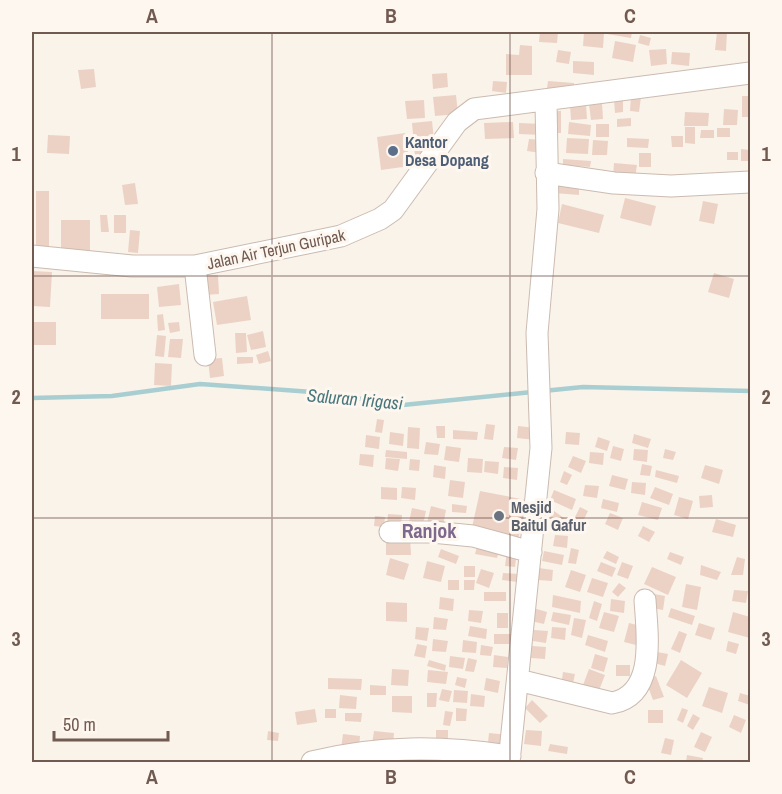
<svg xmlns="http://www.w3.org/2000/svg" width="782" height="794" viewBox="0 0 782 794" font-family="'Archivo Narrow',sans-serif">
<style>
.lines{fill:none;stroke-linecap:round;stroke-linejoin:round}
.stream{stroke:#a8ced2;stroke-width:4.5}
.building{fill:#ecd2c5}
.minor-casing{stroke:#cbbbb1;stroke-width:23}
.minor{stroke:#fff;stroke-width:21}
.grid{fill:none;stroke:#715a50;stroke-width:1.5;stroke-opacity:0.55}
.service-dot{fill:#5c6f8a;stroke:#fdf7f0;stroke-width:2}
.worship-dot{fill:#6b7280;stroke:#fdf7f0;stroke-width:2}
.labels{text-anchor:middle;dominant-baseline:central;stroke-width:6;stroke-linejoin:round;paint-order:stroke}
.service-label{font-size:16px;font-weight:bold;fill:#4e5e75;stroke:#fdf7f0;text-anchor:start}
.street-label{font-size:16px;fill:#715a50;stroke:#fdf7f0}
.worship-label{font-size:16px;font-weight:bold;fill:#5b616d;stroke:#fdf7f0;text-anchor:start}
.water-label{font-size:18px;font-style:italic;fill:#49767b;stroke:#fdf7f0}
.quarter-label{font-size:20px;font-weight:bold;fill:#7e688d;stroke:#fdf7f0}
.neatline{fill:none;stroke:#715a50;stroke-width:2}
.grid-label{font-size:20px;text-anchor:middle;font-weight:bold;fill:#715a50}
</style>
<rect width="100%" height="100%" fill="#faf3ea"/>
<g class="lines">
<path class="stream" d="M543,391L583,387L750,391
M32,398L112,396L200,384L312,392L403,405L532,392"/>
</g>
<path class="building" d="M540,32H558L557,43L539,42Z
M584,32L604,33L603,48L583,46Z
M607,32H632L631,38L607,34Z
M717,32H727L726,51L715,50Z
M640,35L651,38L649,46L638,43Z
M615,41L636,45L633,62L612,58Z
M520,45L532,46V75H506V54L519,55Z
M666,49L667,64L651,66L649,50Z
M558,50L571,52L569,64L556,62Z
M672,52L690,53L689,66L671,64Z
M573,61L594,62V75L573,73Z
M94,69L96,87L81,89L78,70Z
M447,73L448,87L433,89L432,74Z
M493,81L507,82L506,93L492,91Z
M548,81L574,83V91L547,88Z
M456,95L458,114L435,116L433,97Z
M631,96L641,97L639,112L630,111Z
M742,96H750V117H742Z
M424,100L425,118L407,119L405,101Z
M614,100H623V112L615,113Z
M602,103L603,119L591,120L589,104Z
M586,104L587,119L571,120L570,105Z
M724,109L738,110L737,125H723Z
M550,111H561V133H550Z
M685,112L709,113L708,126H684Z
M631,118V126L617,127V119Z
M432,121L434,140L423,141L425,155L415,156L412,123Z
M513,122L514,138L485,139L484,123Z
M569,122L591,125L590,136L568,134Z
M519,123L543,124L542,135L519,134Z
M596,124H609V137H596Z
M685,127H695V144L685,143Z
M717,128H730V137H717Z
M701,130H714V138H700Z
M405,133L410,166L381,170L377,137Z
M48,135L70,136L69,154L47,153Z
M671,136H683V147H672Z
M567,138L589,139L588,154L566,153Z
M627,138L649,139L648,148L627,147Z
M529,139L543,140L541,153L527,151Z
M593,140L608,141L607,155H592Z
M741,149L750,150V161H741Z
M727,152H738V160H727Z
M639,153H651V167H639Z
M563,159L591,161L590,167L563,165Z
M614,163L637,165L635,178L613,176Z
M555,179L579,180V195L554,193Z
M135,183L138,204L125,205L122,185Z
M36,191H49V249L36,248Z
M625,198L656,206L651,226L620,218Z
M703,201L718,204L714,224L699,221Z
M562,204L604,215L599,233L558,223Z
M100,215H107L109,232H101Z
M114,215H126V233H114Z
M61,220H90V255H61Z
M130,230L140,231L138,253L128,252Z
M32,271L52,272L50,307L32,306Z
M714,273L734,279L729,298L708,292Z
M204,275H218L219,294L205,295Z
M179,284L181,305L159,307L157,287Z
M101,294H149V319H101Z
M247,296L251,320L217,325L213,302Z
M163,314L165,330L158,331L157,315Z
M32,322H56V345H32Z
M179,322L180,331L170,333L168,323Z
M263,331L266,347L251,350L247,335Z
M235,333H246L247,352L236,353Z
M157,335L166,336L164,357L155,356Z
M170,339H183L181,358L168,357Z
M268,351L271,361L259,364L256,355Z
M237,357H253V363L237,364Z
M222,358L224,376L210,378L208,359Z
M155,363L172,364L171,386L154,385Z
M377,419L384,420L382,433L375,432Z
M486,424L495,425L493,440L484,439Z
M436,426H445V438H437Z
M518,426L536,428L535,440L517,438Z
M408,427L420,428L419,449L407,448Z
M453,430L478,432L477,440L453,439Z
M390,432L404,434L403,446L389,444Z
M566,432L580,433L579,445L565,444Z
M634,434L651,439L648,448L632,443Z
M366,435L380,437L379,449L365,447Z
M598,437L610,441L607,451L595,447Z
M426,442L440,444L438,455L424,454Z
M446,446L461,448L459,462L444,460Z
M613,446L624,449L621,461L610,458Z
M504,447L518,448L516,460L502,458Z
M634,449L648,450L647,462L633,460Z
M665,449L676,452L673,460L663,458Z
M386,450L407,452V459L385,457Z
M590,452L604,453L603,465L589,463Z
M360,454L374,455L373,467L359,465Z
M573,456L586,461L581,473L568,467Z
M386,458L400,459L398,471L385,469Z
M468,458L483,459L482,473L467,472Z
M410,459L420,460L419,471L409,470Z
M485,461L499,462L498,474L484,472Z
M642,464L652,466L650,476L640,475Z
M434,465L446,467L445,479L433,477Z
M705,465L723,470L719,484L701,478Z
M504,467L518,468L517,480L503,478Z
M656,470L679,476L677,483L655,477Z
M564,471L572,475L567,485L560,482Z
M612,475L628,479L625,490L609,486Z
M450,480L465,482L463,498L448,496Z
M632,482L646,483L645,495L631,493Z
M585,485L599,486L597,498L583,496Z
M381,487L397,488V500L381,499Z
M402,487L416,488L415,500L401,498Z
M655,487L673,494L669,505L650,498Z
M554,490L576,499L572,510L550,500Z
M480,491L526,500L518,541L471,532Z
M712,495L713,507L700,508L699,496Z
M679,497L693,501L688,519L674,515Z
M603,499L619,503L617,512L601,508Z
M642,502L662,508L658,520L638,515Z
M452,504L467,506L466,513L452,512Z
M431,506L446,510L443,526L427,523Z
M580,507L588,511L582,523L574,519Z
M412,508L426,511L423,525L409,522Z
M554,511L574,525L570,530L550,516Z
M610,513L623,518L618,530L605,524Z
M388,514L402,515L401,527L387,526Z
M375,516L385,517L384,527L374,526Z
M716,519L736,525L733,537L712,532Z
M643,526L655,532L649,542L638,536Z
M555,535L568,536L567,548L553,546Z
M410,536L411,555H386V537Z
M479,539L501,544L497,558L475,554Z
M571,548L579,550L576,564L568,563Z
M441,549L459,556L456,564L438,557Z
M507,551L517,552L515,567L505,566Z
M544,551L564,555L562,565L542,561Z
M607,551L619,557L616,564L603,558Z
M670,552L684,557L681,565L667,559Z
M737,557L745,559L743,575H731Z
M390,558L409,564L404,580L386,575Z
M427,561L445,566L441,582L423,578Z
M601,562L616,568L612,577L597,571Z
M622,562L633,566L628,579L617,575Z
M701,565L721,572L717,580L700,575Z
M464,566H475V577H464Z
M652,567L676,577L668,595L644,584Z
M539,568L553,570L552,581L538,580Z
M481,569L494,573L489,588L476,583Z
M571,570L586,575L580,592L565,587Z
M503,573L518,574L517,582L502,580Z
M592,578L608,583L603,597L587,592Z
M448,580H459V590H448Z
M464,580H475L474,590H464Z
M619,583L626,588L618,597L612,592Z
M686,584L701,587L697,610L682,607Z
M734,590L748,591L746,603L732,601Z
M484,592H506V601H484Z
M654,594L665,596L663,610L652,608Z
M553,595L581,601L580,613L552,607Z
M440,597L454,599L453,611L439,609Z
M611,599L625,601L624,613L610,611Z
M594,601L602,604L597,621L589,618Z
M386,602L407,603V622L386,621Z
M530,607L547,612L544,624L526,620Z
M671,608L695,616L692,625L668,617Z
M469,610L483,611L481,623L468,621Z
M553,612L571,615L569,625L551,621Z
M604,612L619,616L614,632L599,628Z
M733,612L750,617V638L728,632Z
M497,613H508V628H497Z
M434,617L448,619L446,630L433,629Z
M574,618L586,620L582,638L571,635Z
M629,623L645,627L640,646L624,642Z
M699,623L715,628L711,640L695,635Z
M470,626L487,629L486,639L468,636Z
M416,627L429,628L427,641L415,639Z
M552,627L566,628L565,640L551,638Z
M534,630L548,631L546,643L533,641Z
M679,631L687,634L680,653L671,649Z
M494,634H513V644H494Z
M588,635L608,641L605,652L585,645Z
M433,639L448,641L446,652L432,651Z
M463,640L477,642L476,653L462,652Z
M728,641L739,644L736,654L726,651Z
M417,644L427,646L425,658L414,656Z
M481,645L493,647L491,656L480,655Z
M532,646L546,647L545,659L531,658Z
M657,652L668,654L665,666L654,663Z
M595,654L608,658L604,672L591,668Z
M494,655L508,657L507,668L493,667Z
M450,656L465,658L463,669L449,667Z
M468,658L477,660L474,672L465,671Z
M429,660L446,665L445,671L427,666Z
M681,660L702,673L687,698L666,685Z
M616,665H630V676H616Z
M392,669L409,670L408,686L391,685Z
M589,669L605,675L596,698L580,693Z
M428,670L448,672L446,684L427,682Z
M563,672L575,674L572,688L561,686Z
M656,676L664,697L653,700L645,679Z
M457,677L467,679L465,688L455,685Z
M328,678L362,679L361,690L328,689Z
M486,678L500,681L498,693L484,690Z
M370,685L386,686V695H370Z
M709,687L728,693L722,713L702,706Z
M442,689L452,691L449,702L439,700Z
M454,690L468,691L467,703L453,702Z
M427,693H437L436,707H427Z
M740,693L750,696V705L738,701Z
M471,694L485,696L484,707L470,706Z
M340,695L357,697L356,709L339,708Z
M392,696H412V713L392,712Z
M532,700L548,716L540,723L525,708Z
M456,708L467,709L466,721H456Z
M682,708L688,710L683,723L677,720Z
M315,709L317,722L297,725L295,712Z
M325,709H336V718H325Z
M648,710H663V723H648Z
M445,711L453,712L450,726L443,725Z
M345,713H362L361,722L345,721Z
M693,714L700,718L693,730L687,726Z
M734,715L746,720L741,733L729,727Z
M436,730H448V742H436Z
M526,730L542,731L541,746L524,744Z
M268,731L279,733L278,741L267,740Z
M374,731L394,733L393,746L372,744Z
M701,732L712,737L705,752L694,747Z
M489,733L509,735V744L488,742Z
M343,734L360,736L359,751L341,749Z
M665,738L674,740L671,755L661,753Z
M550,744L568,747L567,754L548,751Z
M687,755L703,758L702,762H686Z"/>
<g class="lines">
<g class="minor-casing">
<path id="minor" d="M546,173L614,183L671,186L750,182
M32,256L132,266H195L341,236L380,219L393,210L457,122L474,109L750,73
M195,266L205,355
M390,532H432L473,536L531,552
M518,680L612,703C657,695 647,633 645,600
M312,762C378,745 443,746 510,756
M509,762L541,448L537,333L548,209L546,102"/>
</g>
<use href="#minor" class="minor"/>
</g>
<path class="grid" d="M272,32V762M510,32V762M32,276H750M32,518H750"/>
<circle class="service-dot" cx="393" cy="151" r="6"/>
<circle class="worship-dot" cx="499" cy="516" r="6"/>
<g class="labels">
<g class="service-label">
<text x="405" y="142">Kantor<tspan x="405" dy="18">Desa Dopang</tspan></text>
</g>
<g class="street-label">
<text transform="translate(276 249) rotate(-12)">Jalan Air Terjun Guripak</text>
</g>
<g class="worship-label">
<text x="511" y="507">Mesjid<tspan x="511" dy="18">Baitul Gafur</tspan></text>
</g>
<g class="water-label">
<text transform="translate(355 399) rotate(5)">Saluran Irigasi</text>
</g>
<g class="quarter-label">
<text x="429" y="530">Ranjok</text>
</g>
</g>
<rect width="782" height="794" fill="none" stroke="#fdf7f0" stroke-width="66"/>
<path d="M54 731v9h114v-9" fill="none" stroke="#715a50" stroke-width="3"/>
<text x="63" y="731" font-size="18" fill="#715a50" stroke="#fdf7f0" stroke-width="4.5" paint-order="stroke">50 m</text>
<rect x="33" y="33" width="716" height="728" class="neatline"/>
<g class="grid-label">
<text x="152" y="23">A</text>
<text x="391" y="23">B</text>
<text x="630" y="23">C</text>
<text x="16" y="161">1</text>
<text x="766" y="161">1</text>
<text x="16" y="404">2</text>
<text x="766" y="404">2</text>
<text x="16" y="646">3</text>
<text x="766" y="646">3</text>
<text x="152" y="784">A</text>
<text x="391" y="784">B</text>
<text x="630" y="784">C</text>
</g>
</svg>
